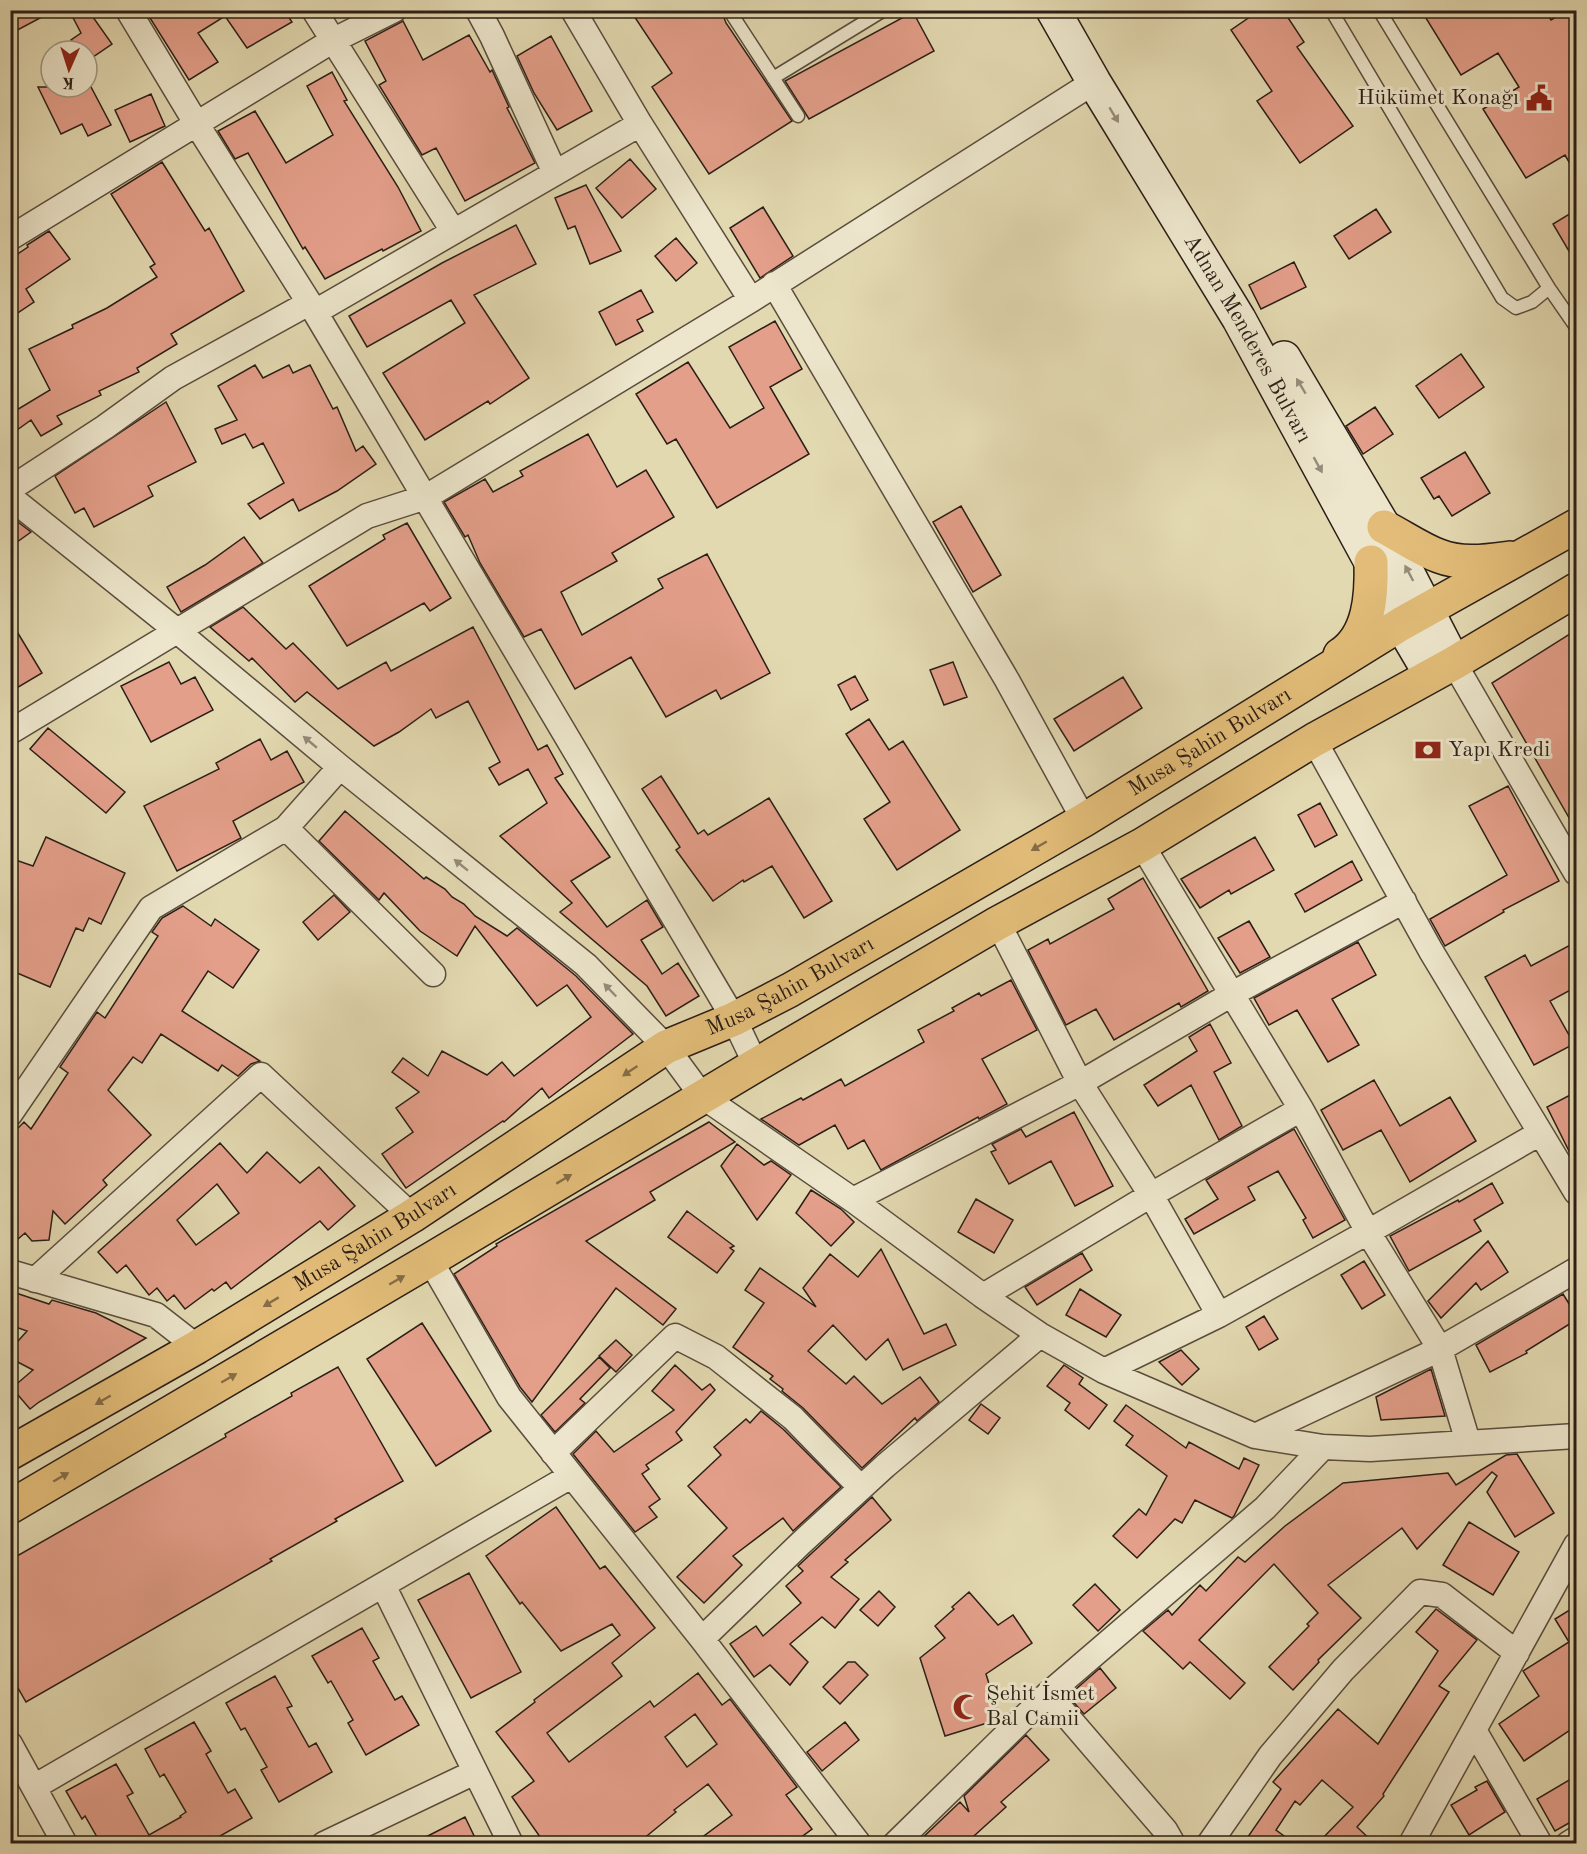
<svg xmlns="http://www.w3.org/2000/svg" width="1587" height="1854" viewBox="0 0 1587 1854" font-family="'Old Standard TT',serif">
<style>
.building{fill:#e49f8a;stroke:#2b1e16;stroke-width:1.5;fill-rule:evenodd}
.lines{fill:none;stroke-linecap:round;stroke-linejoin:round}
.service-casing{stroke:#594d3d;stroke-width:15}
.minor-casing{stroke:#594d3d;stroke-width:27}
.secondary-casing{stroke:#2b1e16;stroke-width:36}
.primary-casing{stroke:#2b1e16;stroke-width:36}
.service{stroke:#ede6cc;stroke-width:12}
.minor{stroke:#ede6cc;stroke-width:24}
.secondary{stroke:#ede6cc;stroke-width:33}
.primary{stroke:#e2bc78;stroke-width:33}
.oneway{fill:#968c7a}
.oneway2{fill:#866d47}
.labels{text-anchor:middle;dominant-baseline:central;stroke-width:6;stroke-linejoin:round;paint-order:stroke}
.poi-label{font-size:22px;fill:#2b1e16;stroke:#ede6cc;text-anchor:start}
.street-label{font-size:22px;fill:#2b1e16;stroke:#ede6cc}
</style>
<rect width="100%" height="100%" fill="#e3d9b1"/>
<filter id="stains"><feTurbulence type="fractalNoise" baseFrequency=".00333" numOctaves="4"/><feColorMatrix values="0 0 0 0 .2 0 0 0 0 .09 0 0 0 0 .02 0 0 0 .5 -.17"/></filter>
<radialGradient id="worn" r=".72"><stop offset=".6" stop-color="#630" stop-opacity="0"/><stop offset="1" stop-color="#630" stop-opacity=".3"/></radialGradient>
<path class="building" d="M10,10H55L10,34Z
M69,10H88L112,44L87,61V51H79L71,40L81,33Z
M145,10H284L292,22L247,48L225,16L198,33L218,62L189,80Z
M630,10H721L726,23L792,121L709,174L652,87L672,73Z
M1260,10H1283L1304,42L1297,47L1353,126L1300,163L1257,101L1272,91L1231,30Z
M1421,10H1545L1551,20L1568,10H1576V174L1565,155L1526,178L1483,109L1519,87L1498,53L1461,75Z
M913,12L934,51L809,119L785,81Z
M403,21L423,60L469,35L490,72L492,70L509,107L507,108L535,163L465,201L436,148L422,155L379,85L386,81L365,41Z
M551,36L592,111L557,130L534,93L517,56Z
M332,72L347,100L344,101L398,187L421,231L383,251L382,249L325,279L305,247L303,249L248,153L235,159L218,131L255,111L286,163L333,135L307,86Z
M38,87H91L111,125L88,136L82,124L61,134Z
M151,94L165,126L130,142L115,110Z
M630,159L656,189L622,218L596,188Z
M162,162L205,231L209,228L244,291L171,334L177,344L137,368L139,372L99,391L101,395L57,416L62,424L41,436L31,420L10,435V414L50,390L29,349L73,328L72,325L107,308L157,277L150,267L155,264L111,194Z
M586,185L621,251L590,264L575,226L568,229L555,198Z
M763,207L793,256L760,278L730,228Z
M1376,209L1391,232L1349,259L1334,236Z
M1576,210V263L1553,224Z
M516,225L536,264L474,295L529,378L490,404L488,401L425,440L383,373L465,323L451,300L367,347L349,316L442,263Z
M49,231L70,259L26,289L34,302L10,318V259L28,247L27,245Z
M676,238L697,263L676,281L655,256Z
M1294,262L1306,287L1261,309L1249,285Z
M641,290L653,312L637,320L643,331L616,345L599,312Z
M775,321L802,369L770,387L809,454L717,508L676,439L667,444L636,394L688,362L730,428L764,408L729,347Z
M1461,354L1484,387L1439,418L1416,386Z
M255,365L263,378L289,365L293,373L310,365L333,409L337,407L356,451L363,446L376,464L337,491L299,511L293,499L260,519L248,504L284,483L263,443L253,448L245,434L222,444L215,429L237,420L218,386Z
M166,402L196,462L148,486L153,496L94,527L84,508L75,513L55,476Z
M1375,407L1393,434L1363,454L1346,426Z
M588,434L617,487L646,470L674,517L612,553L617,561L561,592L582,635L663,588L658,579L707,554L770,673L721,699L716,690L666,717L631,657L575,689L541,629L524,637L480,563L468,535L465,537L444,502L485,479L493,492L523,476L520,471Z
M1465,452L1490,493L1452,516L1439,496L1434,499L1421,478Z
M961,506L1001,575L973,592L933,522Z
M10,516L31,532L10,547Z
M407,523L451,598L430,611L424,603L347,646L309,586L385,539L383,535Z
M244,537L263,563L181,612L167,587L205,565Z
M243,607L286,649L293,643L338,689L386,662L391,671L473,627L538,750L547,745L563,774L555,778L610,857L571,881L607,927L647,900L663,927L641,940L662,974L678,963L699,996L666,1016L647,986L560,912L572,903L500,836L547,803L528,769L499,785L489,768L500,762L468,701L436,718L431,709L399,732L374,746L307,692L295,702L252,658L249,661L210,627Z
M10,620L42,673L10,692Z
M1576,630V830L1492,683Z
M169,662L181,684L195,677L213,710L151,742L121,686Z
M953,662L967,697L944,705L930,670Z
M855,676L868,700L851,710L838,685Z
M1123,677L1142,708L1074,751L1054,719Z
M869,719L889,750L903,741L960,830L897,870L864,819L890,802L846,734Z
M48,728L125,792L106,813L30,749Z
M260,739L271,760L287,751L304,782L233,821L241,838L177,871L144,806L219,769L216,763Z
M661,776L698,834L704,830L708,835L769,798L832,901L804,918L772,866L744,882L743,880L713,901L676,850L680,847L642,789Z
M1508,786L1559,881L1503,910L1504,912L1445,946L1430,919L1507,875L1469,806Z
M1320,803L1337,835L1315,847L1298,815Z
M345,811L424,879L426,877L445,889L452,897L464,904L475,916L507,936L517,928L576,976L633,1034L549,1098L542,1088L504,1122L503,1121L406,1188L382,1154L413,1132L396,1108L419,1092L392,1072L403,1058L428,1076L442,1051L487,1075L502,1062L514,1076L591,1017L567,985L537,1006L475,926L457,956L420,931L384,893L379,900L319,841Z
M46,837L125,873L101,924L89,918L83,931L76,928L50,987L10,970V858L33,866Z
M1255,837L1274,870L1231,894L1229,890L1200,908L1181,879Z
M1352,861L1362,880L1305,912L1295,894Z
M1143,878L1208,991L1181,1007L1179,1003L1114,1040L1096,1009L1066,1025L1028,950L1048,939L1050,944L1114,909L1108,899Z
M334,895L350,912L318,940L303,922Z
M183,906L211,926L215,919L259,950L233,988L208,971L182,1011L260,1061L251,1064L238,1076L222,1065L218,1071L161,1034L142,1063L133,1057L108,1090L151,1135L103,1180L107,1185L65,1224L53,1211L49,1240L32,1241L25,1233L18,1239L10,1231V1136L24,1122L31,1129L68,1073L60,1067L97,1012L105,1018L158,936L152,932L162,918Z
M1249,921L1270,957L1240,973L1218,938Z
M1358,942L1376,975L1332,999L1359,1045L1328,1062L1297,1010L1269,1025L1254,998Z
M1576,942V987L1550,1001L1574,1044L1534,1065L1485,977L1525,955L1531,966Z
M1011,980L1037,1030L982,1059L1007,1104L979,1119L978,1117L881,1170L864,1140L848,1149L835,1125L799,1145L761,1119L801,1098L803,1100L841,1079L845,1086L924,1042L918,1030L954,1011L952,1008L979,993L981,996Z
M1210,1024L1231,1063L1214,1072L1242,1126L1219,1140L1191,1085L1158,1106L1144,1085L1197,1051L1189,1037Z
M1374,1080L1400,1126L1450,1097L1476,1141L1410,1182L1381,1130L1343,1150L1321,1110Z
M1576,1092V1165L1547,1107Z
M1074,1112L1113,1186L1075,1206L1051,1161L1009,1184L991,1152L996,1150L992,1144L1021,1129L1026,1137Z
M709,1122L735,1142L650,1192L655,1200L586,1241L676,1309L663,1325L616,1288L532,1402L520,1387L454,1274L497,1246L496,1244Z
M1294,1129L1345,1220L1313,1238L1303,1220L1306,1218L1278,1171L1248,1187L1255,1200L1194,1234L1185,1219L1218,1199L1206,1180Z
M220,1143L247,1173L267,1152L300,1183L319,1167L355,1206L328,1230L320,1221L231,1289L226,1282L214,1291L212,1289L185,1309L174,1295L167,1301L157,1288L149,1295L126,1265L117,1273L98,1252ZM217,1184L239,1213L196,1245L177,1220Z
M737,1144L764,1165L771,1161L791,1175L757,1220L721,1166Z
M1492,1183L1503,1203L1474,1220L1481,1231L1409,1271L1390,1236L1458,1200L1459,1202Z
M811,1190L841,1209L854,1222L831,1246L796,1213Z
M976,1199L1013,1220L994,1253L958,1232Z
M687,1211L734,1246L730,1248L734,1251L717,1273L668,1237Z
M1488,1241L1508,1272L1481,1290L1476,1283L1441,1318L1428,1301Z
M881,1249L924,1334L946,1324L956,1345L903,1370L888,1339L866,1360L833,1325L808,1351L846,1384L854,1376L882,1404L920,1377L939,1402L917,1421L915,1418L862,1468L803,1408L782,1391L783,1389L770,1379L773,1376L733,1347L764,1303L745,1290L760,1268L816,1307L803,1288L830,1254L858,1277Z
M1082,1253L1092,1270L1037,1305L1025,1287Z
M1364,1261L1385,1295L1362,1309L1341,1275Z
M1080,1289L1121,1315L1106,1337L1066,1315Z
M10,1291L49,1304L52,1300L96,1313L146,1338L39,1402L30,1409L12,1388L33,1370L10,1358V1350L27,1331L10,1325Z
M1563,1294L1576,1315V1320L1526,1351L1527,1353L1490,1372L1476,1345Z
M1264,1316L1278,1339L1259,1350L1246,1327Z
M422,1323L491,1431L436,1466L367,1359Z
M616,1340L632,1355L616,1372L599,1356Z
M1181,1350L1199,1369L1182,1385L1159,1362Z
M599,1357L610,1368L580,1399L585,1403L555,1432L541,1415Z
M675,1365L702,1390L710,1384L715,1390L676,1432L682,1440L646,1465L649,1469L642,1474L660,1499L649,1507L657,1517L635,1532L573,1454L596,1431L614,1452L674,1410L652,1391Z
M1064,1365L1083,1378L1079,1384L1107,1405L1089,1429L1065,1410L1070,1403L1047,1386Z
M338,1367L403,1481L335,1519L337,1521L270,1559L272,1561L26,1702L10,1674V1560L226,1437L225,1434L292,1396L291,1393Z
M1431,1369L1445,1416L1381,1420L1376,1397Z
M981,1404L1000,1418L988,1434L969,1420Z
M1126,1405L1186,1448L1189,1442L1239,1469L1244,1458L1259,1465L1234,1516L1232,1518L1195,1500L1182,1523L1175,1519L1137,1558L1113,1536L1139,1509L1146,1515L1167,1476L1126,1445L1133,1436L1114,1421Z
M761,1411L783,1429L841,1487L793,1531L783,1518L733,1556L742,1565L704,1603L677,1577L727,1528L688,1486L721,1455L714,1447L746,1419L750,1423Z
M1517,1454L1554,1513L1515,1537L1487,1492L1497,1476L1492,1472L1417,1549L1402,1528L1328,1585L1361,1618L1318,1660L1319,1662L1293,1690L1269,1667L1309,1626L1307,1624L1318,1613L1274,1564L1199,1640L1245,1683L1230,1699L1190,1662L1183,1669L1143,1631L1168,1610L1172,1615L1200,1585L1206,1591L1238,1557L1245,1562L1285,1526L1343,1483L1448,1473L1456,1485L1506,1455Z
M872,1497L891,1520L845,1560L848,1562L831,1577L859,1599L835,1628L822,1617L790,1644L808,1662L790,1685L770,1665L754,1677L730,1644L756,1626L763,1636L801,1603L786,1586L803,1571L798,1566Z
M556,1507L600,1569L605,1566L655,1628L612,1663L622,1676L547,1733L569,1762L650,1701L654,1707L698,1673L722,1705L730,1699L797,1787L786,1795L812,1829L792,1844H693L732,1815L708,1784L674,1810L676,1812L637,1844H545L512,1797L534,1781L496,1732L535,1702L534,1700L620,1635L612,1624L561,1651L522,1602L520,1604L486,1556ZM695,1714L717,1744L687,1767L665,1737Z
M1469,1522L1519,1552L1493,1595L1443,1565Z
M469,1573L521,1672L471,1698L418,1600Z
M1095,1584L1120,1610L1098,1631L1073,1605Z
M879,1591L895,1607L878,1626L860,1610Z
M969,1592L998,1625L1013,1615L1032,1643L986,1674L1000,1719L945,1736L920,1658L945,1638L935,1626L954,1609L952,1607Z
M1576,1606V1726L1524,1761L1499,1724L1539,1696L1523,1671L1569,1642L1555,1619Z
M1436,1609L1477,1640L1439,1686L1449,1692L1383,1794L1384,1796L1357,1827L1375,1844H1317L1353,1807L1322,1780L1300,1805L1295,1801L1276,1830L1295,1844H1243L1281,1789L1273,1782L1338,1709L1378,1744L1438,1651L1416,1632Z
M362,1628L379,1658L373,1661L395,1700L402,1696L419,1725L366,1755L348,1723L353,1720L331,1681L328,1683L312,1656Z
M848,1662H855L868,1675L840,1704L823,1687Z
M1100,1668L1116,1688L1084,1714L1068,1696Z
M275,1676L292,1706L287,1708L309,1747L316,1743L332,1772L279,1802L261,1770L267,1767L245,1728L241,1730L226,1703Z
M194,1722L211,1751L206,1754L228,1793L235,1789L252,1818L206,1844H101L85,1816L82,1819L66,1791L116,1764L133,1793L127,1796L149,1835L181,1817L180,1816L186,1812L164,1774L160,1777L145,1749Z
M845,1722L859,1740L822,1771L807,1752Z
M1026,1735L1049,1760L1001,1802L1006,1807L965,1844H916L960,1802L969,1812L964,1796Z
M1576,1776V1819L1555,1831L1537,1799Z
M1487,1781L1505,1812L1469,1835L1451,1805L1477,1790L1475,1787Z
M465,1817L478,1844H412Z"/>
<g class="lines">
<g class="service-casing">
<path id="service" d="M729,10L798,116
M1331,10L1502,298L1516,308L1532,302L1549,288
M1379,10L1549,288L1576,327
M773,78L884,10"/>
</g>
<g class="minor-casing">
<path id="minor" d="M128,10L196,123L315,312L734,1019L756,1065
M314,10L453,231
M478,10L492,36L555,173
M573,10L640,124L751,300
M10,238L332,41L394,10
M774,284L1007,680L1084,820
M315,312L640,124
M10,489L105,427L173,378L309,303
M10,497L176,630L340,767L586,965L666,1047L702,1096L853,1200L983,1296L1040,1335L1104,1371L1255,1436L1323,1447L1370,1449L1576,1436
M1454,663L1576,873
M10,732L367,516L426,497L751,300L1094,82
M1314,740L1431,951L1576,1192
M286,828L433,974
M1142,845L1301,1109L1368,1232L1440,1349L1468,1442
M998,923L1080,1083L1151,1195L1219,1315
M10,1114L151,908L286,828L340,767
M853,1200L1080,1083L1232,994L1404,901
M430,1260L509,1397L702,1639L859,1844
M10,1272L156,1315L197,1347
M35,1280L261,1075L412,1216
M983,1296L1151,1195L1301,1109
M1104,1371L1219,1315L1368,1232L1540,1133
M1255,1436L1440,1349L1576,1270
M553,1453L675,1336L716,1357L793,1418L861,1488
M383,1585L511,1844
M702,1639L801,1543L885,1466L1040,1335
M1048,1694L1165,1830L1173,1844
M1474,1730L1540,1844
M10,1744L65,1844
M34,1787L571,1476
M324,1844L475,1772
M895,1844L1048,1694L1265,1508L1323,1447
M1209,1844L1270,1756L1343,1670L1420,1592L1442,1595L1517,1653
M1411,1844L1576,1545
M1568,1844L1576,1839"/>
</g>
<g class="secondary-casing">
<g id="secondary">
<path id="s1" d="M1053,10L1094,82L1239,319L1371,562L1401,624L1431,675"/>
<path d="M1284,358L1384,527L1454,663"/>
</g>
</g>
<g class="primary-casing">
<g id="primary">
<path d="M1384,527C1402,536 1420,549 1439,556C1462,565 1487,561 1510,558"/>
<path d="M1340,655C1370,636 1372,594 1371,562"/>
<path id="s2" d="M10,1453L197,1347L412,1216L666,1047L734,1019L790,990L1084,820L1401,624L1576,526"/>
<path d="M10,1507L430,1260L756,1065L998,923L1142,845L1314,740L1454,663L1576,590"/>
</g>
</g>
<use href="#service" class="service"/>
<use href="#minor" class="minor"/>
<use href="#secondary" class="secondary"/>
<use href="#primary" class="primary"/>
</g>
<defs><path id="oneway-solid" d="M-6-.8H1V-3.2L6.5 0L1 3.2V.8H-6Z" transform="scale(1.5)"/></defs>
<g class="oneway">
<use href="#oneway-solid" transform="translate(1114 115) rotate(59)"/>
<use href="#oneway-solid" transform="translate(1301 386) rotate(-121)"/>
<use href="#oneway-solid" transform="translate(1318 465) rotate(61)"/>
<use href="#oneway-solid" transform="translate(1409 573) rotate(-118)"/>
<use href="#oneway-solid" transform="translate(310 742) rotate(-140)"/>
<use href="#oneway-solid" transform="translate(461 865) rotate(-141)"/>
<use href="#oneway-solid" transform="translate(610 990) rotate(-134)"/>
</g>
<g class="oneway2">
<use href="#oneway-solid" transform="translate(1039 846) rotate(150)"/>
<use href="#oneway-solid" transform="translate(630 1071) rotate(146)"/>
<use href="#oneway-solid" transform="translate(564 1179) rotate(-31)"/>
<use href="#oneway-solid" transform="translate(397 1280) rotate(-30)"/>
<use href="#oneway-solid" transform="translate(271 1302) rotate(149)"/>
<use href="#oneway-solid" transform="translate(229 1378) rotate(-30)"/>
<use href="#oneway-solid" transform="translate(103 1400) rotate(150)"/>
<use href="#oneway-solid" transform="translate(61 1477) rotate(-30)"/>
</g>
<defs>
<g id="civic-bare" transform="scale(2.07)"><path d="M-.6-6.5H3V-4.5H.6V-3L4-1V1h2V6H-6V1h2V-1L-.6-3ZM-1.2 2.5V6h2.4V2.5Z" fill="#8f2418" stroke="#ede6cc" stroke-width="2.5" paint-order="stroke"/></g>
<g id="bank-bare" transform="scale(2.07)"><path d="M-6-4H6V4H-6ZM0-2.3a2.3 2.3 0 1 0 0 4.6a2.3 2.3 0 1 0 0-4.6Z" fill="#8f2418" stroke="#ede6cc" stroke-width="2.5" paint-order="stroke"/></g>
<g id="mosque-bare" transform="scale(2.07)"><path d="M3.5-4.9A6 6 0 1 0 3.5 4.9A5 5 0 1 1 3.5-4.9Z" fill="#8f2418" stroke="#ede6cc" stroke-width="2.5" paint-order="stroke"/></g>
</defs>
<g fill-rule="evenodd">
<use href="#civic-bare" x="1539" y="98"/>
<use href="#bank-bare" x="1428" y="750"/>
<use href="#mosque-bare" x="966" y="1707"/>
</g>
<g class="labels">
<g class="poi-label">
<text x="1519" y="98" text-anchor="end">Hükümet Konağı</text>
<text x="1448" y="750">Yapı Kredi</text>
<text x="986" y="1694">Şehit İsmet<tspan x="986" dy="25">Bal Camii</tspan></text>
</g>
<g class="street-label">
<text stroke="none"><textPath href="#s1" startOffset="382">Adnan Menderes Bulvarı</textPath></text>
<text stroke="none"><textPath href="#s2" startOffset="1396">Musa Şahin Bulvarı</textPath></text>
<text stroke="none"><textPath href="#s2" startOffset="910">Musa Şahin Bulvarı</textPath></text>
<text stroke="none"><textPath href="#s2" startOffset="424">Musa Şahin Bulvarı</textPath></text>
</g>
</g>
<rect width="1587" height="1854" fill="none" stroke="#e3d9b1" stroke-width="36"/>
<rect x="12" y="12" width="1563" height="1830" fill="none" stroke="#2b1e16" stroke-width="3"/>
<rect x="18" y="18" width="1551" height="1818" fill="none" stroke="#2b1e16" stroke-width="1.5"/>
<g transform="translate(69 69) rotate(183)"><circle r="28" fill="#ede6cc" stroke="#9f9683" stroke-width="1.5"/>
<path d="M0-4.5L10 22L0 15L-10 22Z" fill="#8f2418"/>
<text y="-9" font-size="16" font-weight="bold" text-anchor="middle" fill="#2b1e16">K</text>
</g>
<rect width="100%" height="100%" filter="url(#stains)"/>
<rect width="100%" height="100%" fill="url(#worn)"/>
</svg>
